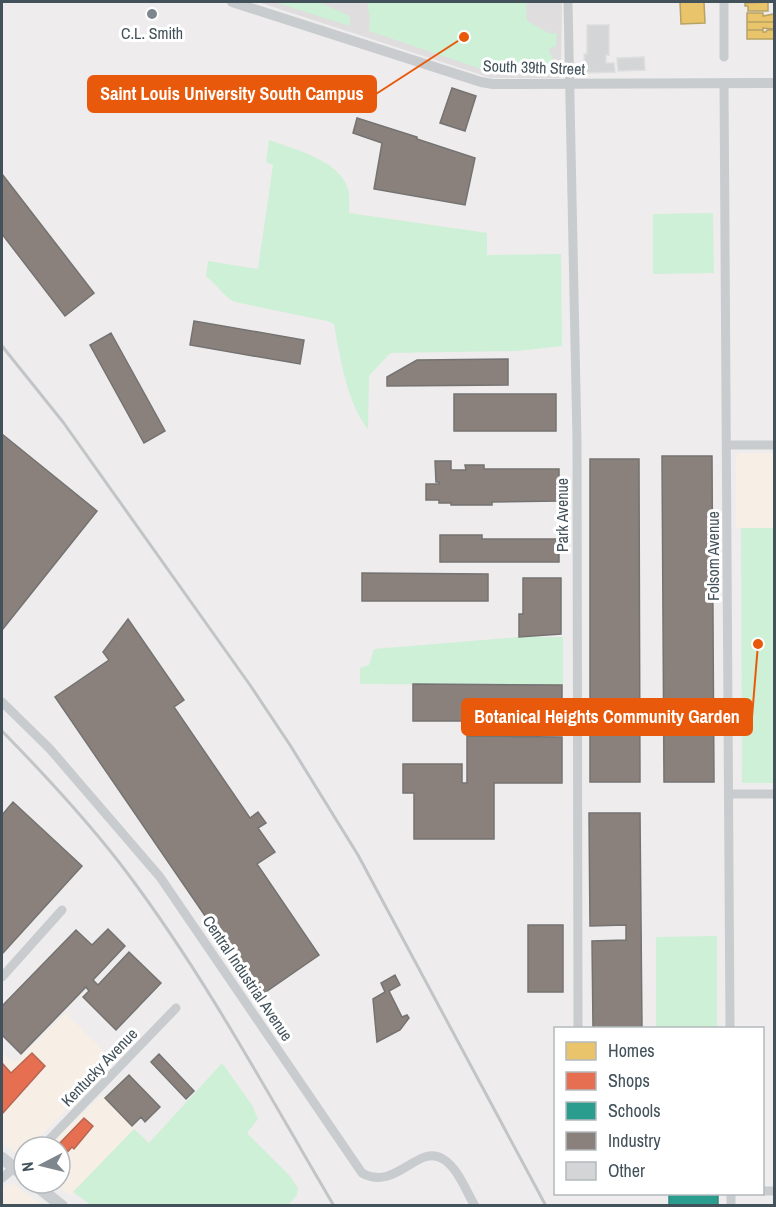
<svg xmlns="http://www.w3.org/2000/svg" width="776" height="1207" viewBox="0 0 776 1207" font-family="'Archivo Narrow',sans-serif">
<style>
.commercial{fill:#f7efe5}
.education{fill:#dfddde}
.green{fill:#cdf0d7}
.homes{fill:#e9c46a;stroke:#b7a265;stroke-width:1.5}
.shops{fill:#e76f51;stroke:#b66654;stroke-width:1.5}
.schools{fill:#2a9d8f;stroke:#31867f;stroke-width:1.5}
.industry{fill:#8a817c;stroke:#747372;stroke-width:1.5}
.building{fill:#d4d5d7;stroke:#dededf;stroke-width:1.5}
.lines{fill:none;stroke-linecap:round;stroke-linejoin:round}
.minor{stroke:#c8ccce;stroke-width:9}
.tertiary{stroke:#c8ccce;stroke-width:10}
.secondary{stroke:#c9cdd0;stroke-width:12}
.rail{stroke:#c2c5c7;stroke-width:3}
.poi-dot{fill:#7e878d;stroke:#fff;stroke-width:2}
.labels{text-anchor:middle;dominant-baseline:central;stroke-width:6;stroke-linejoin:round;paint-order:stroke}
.poi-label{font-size:16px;fill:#42515a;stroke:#fff}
.street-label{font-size:16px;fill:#42515a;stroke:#fff}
.leader{fill:none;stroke:#e8590c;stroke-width:2}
.callout-dot{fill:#e8590c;stroke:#fff;stroke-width:2}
.callout{fill:#e8590c;stroke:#e8590c;stroke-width:2}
.callout-label{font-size:18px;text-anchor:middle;font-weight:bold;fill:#fff}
</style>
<rect width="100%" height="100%" fill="#eeecec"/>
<path class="commercial" d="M744,453H774V528H736V458L738,454Z
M66,1013L113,1061L30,1147H24V1153L19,1155L2,1143V1052L14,1063Z
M102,1095L134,1129L70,1195L54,1183H60V1147H48Z
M12,1184L16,1186L42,1205H2V1191L6,1185Z"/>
<path class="education" d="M258,2H562L561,76L558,78H491Z"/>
<path class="green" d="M274,2H319L350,16V26Z
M367,2H526L527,21L549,33L557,34L556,46L549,49L550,55H552L554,66L552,71L484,70L369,31L370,18Z
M269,140C293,149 340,160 348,189C350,196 349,206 349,213L487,233V255L561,254L562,346L517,351L390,353L369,376L368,429C347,404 340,356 334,324L327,321L235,302C223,296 217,285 206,276L208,261L258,269L273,165L266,162Z
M713,213L714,273L653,274V214Z
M741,528H774V783H742Z
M519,637H563V685L360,684V668L369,665L374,649Z
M717,936V1028H656V937Z
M222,1063L252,1105L258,1119L247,1133L289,1175L298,1188L297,1195L288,1205H91L73,1192L134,1129L149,1143Z"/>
<path class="homes" d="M680,2H704L705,23L681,24Z
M768,2V11H748V6H745V3Z
M747,13H763V16L774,14V22H747Z
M747,22H774V29L763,28V30H747Z
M747,30H763V32H766L767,30H774V39H747Z"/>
<path class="shops" d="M32,1053L45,1066L2,1114V1063L11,1073Z
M84,1118L93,1126L74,1149L72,1147L60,1160V1147H56Z"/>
<path class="schools" d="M669,1194H718V1206H669Z"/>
<path class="industry" d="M452,88L476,96L465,131L440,123Z
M357,118L417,137V139L475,158L465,205L374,189L382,143L353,133Z
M2,174L94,293L65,316L2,234Z
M194,321L304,340L300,364L190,345Z
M111,333L165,431L144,443L90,345Z
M508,359V385L387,386V377L417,360Z
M454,394H556V431H454Z
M2,434L97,511L2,630Z
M662,456H712L714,782H664Z
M590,459H639L640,782H590Z
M435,461H451V470H466L465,465H484V469H559V501L492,502V505H451V503H439V500H426V484H439V482H436Z
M440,535H482V539H559V562H440Z
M362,573L488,574V601H362Z
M523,578H561V634L519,637V614H523Z
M128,619L184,700L174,707L250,818L258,812L266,823L258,828L275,852L257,864L319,955L260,996L55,697L109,660L103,652Z
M413,684L562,685V721H413Z
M467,736L562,737V783H494V839H414V793H403V764H462V783H467Z
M13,802L82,866L2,954V815Z
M589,813H640L642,1028H593L592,941L626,940V925L590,926Z
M528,925H563V992H528Z
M108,929L125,946L93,980L98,985L129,952L161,983L116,1030L83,997L89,991L86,987L21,1054L2,1035V1006L76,930L92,945Z
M395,975L400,985L389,991L402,1017L407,1015L409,1018L400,1030L377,1042L373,999L385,992L381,983Z
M159,1054L194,1091L186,1099L151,1062Z
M129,1075L160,1107L145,1122L141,1117L132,1126L105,1098Z"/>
<path class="building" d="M587,25H609V55H606V63H614L615,72L585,73L584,54H587Z
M644,57L645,70L618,71L617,58Z"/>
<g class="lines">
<path class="minor" d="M568,2L577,440L578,1028
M724,2V57
M724,83L730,1028
M728,445H774
M2,702L50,749L160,877L362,1173C396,1192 418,1143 443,1159C458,1168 466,1191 475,1206
M729,794H774
M2,977L62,910
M42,1147L176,1008
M2,1178L14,1168L24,1164
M762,1191H774
M731,1194V1206"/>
<path class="tertiary" d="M232,2L481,82L493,84L774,83"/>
<path class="secondary" d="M2,1158L24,1176
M33,1183L62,1206"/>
<path class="rail" d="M2,346L63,422L250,685L290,745L358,855L546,1206
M2,731C46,776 90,823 128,874C206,978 268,1094 334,1206"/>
</g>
<circle class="poi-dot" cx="152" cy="14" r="6"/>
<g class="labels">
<g class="poi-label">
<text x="152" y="33">C.L. Smith</text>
</g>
<g class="street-label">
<text transform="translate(534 67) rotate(2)">South 39th Street</text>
<text transform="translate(562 515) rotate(-90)">Park Avenue</text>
<text transform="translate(713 556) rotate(-90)">Folsom Avenue</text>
<text transform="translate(248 978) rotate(56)">Central Industrial Avenue</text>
<text transform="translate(99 1067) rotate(-46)">Kentucky Avenue</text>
</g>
</g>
<path class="leader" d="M464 37L376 94M758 644L752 717"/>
<g class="callout-dot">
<circle cx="464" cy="37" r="6"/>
<circle cx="758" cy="644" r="6"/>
</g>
<g class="callout">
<rect x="88" y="76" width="288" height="36" rx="6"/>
<rect x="462" y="699" width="290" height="36" rx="6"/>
</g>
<g class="callout-label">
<text x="232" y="100">Saint Louis University South Campus</text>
<text x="607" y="723">Botanical Heights Community Garden</text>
</g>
<rect width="776" height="1207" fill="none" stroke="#42515a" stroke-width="6"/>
<rect x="554" y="1027" width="210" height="168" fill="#ffffff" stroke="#b3b9bd" stroke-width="1.5"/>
<rect x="566" y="1042" width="30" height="18" fill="#e9c46a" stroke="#b3b9bd" stroke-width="1.5"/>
<text x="608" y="1057" font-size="18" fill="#42515a">Homes</text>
<rect x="566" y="1072" width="30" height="18" fill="#e76f51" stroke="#b3b9bd" stroke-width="1.5"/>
<text x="608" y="1087" font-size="18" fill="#42515a">Shops</text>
<rect x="566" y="1102" width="30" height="18" fill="#2a9d8f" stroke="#b3b9bd" stroke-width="1.5"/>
<text x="608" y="1117" font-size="18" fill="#42515a">Schools</text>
<rect x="566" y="1132" width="30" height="18" fill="#8a817c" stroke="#b3b9bd" stroke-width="1.5"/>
<text x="608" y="1147" font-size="18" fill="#42515a">Industry</text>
<rect x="566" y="1162" width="30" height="18" fill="#d4d5d7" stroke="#b3b9bd" stroke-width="1.5"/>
<text x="608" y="1177" font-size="18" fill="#42515a">Other</text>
<g transform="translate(42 1165) rotate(263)"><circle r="28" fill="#ffffff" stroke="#b3b9bd" stroke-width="1.5"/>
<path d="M0-4.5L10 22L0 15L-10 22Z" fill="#7e878d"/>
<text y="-9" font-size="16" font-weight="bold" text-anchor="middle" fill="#42515a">N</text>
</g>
</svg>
